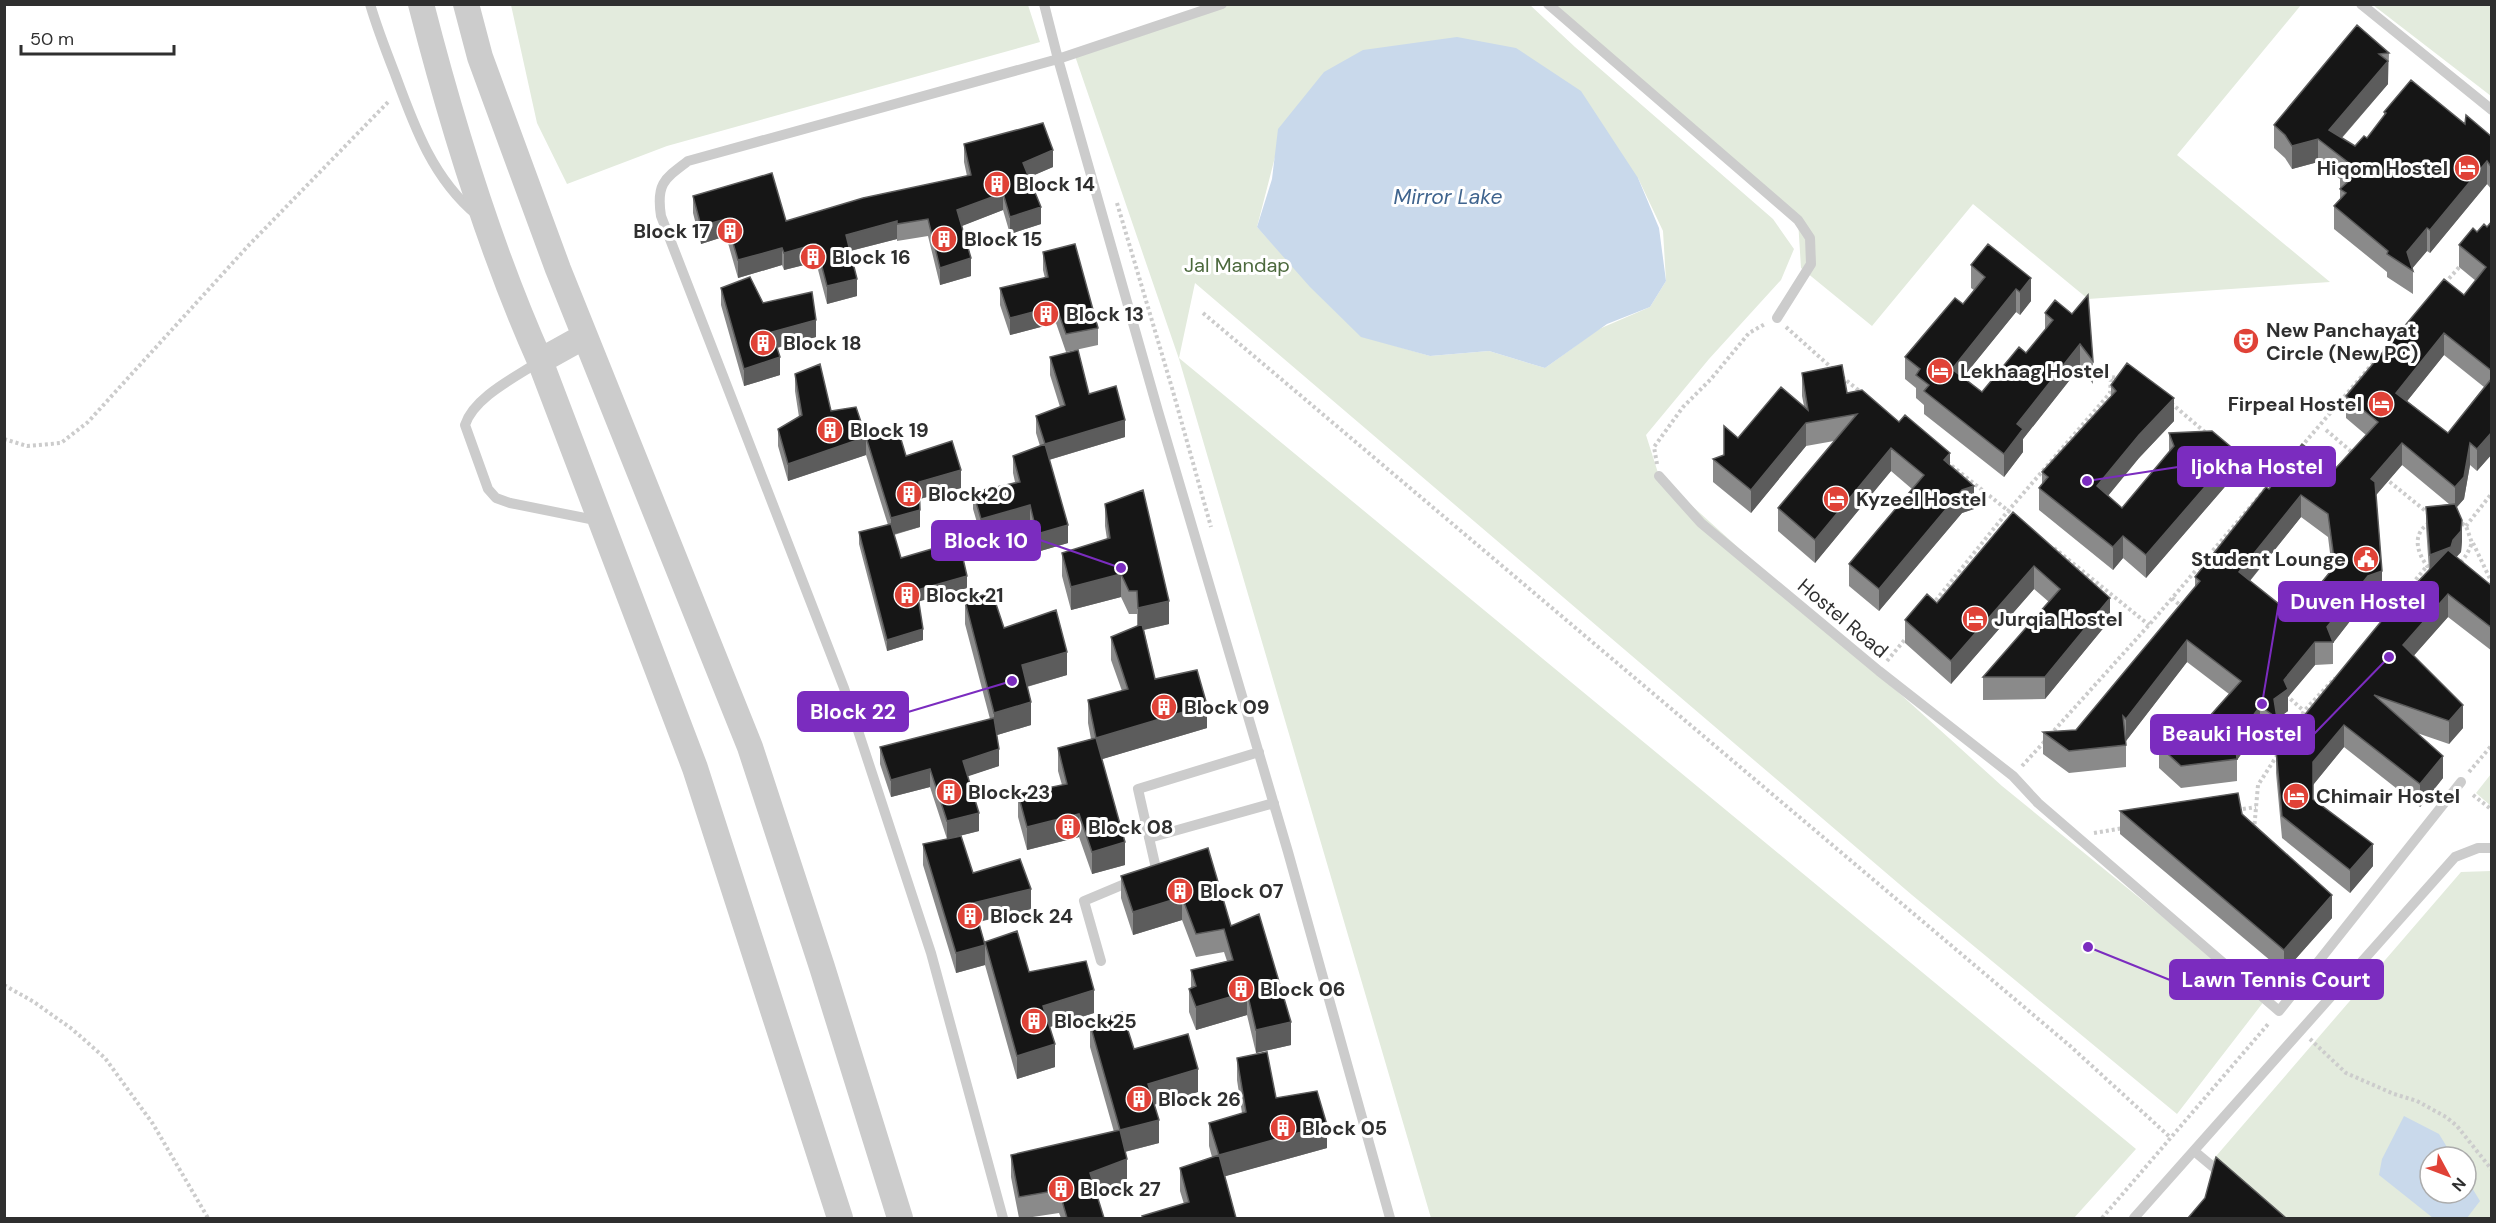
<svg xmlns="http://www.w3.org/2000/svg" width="2496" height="1223" viewBox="0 0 2496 1223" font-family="'DM Sans',sans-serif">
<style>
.green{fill:#e3ebdd;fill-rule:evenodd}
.water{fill:#c9d9eb}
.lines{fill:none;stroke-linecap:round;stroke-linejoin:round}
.path{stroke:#ccc;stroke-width:4;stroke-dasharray:3 3;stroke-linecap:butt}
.service{stroke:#ccc;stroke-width:10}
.tertiary{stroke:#ccc;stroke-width:26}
.wall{fill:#8a8a8a;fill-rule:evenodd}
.shaded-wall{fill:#5c5c5c}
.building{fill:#161616;stroke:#5c5c5c;stroke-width:1.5;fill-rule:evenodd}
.labels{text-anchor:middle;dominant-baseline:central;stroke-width:6;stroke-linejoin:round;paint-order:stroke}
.poi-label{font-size:20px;font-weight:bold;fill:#2f2f2f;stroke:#fff;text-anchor:start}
.park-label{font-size:20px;fill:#4c693d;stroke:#fff}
.street-label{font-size:20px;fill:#2f2f2f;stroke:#fff}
.water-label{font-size:21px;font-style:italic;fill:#3f648e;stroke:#fff}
.leader{fill:none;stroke:#7b2cbf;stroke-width:2}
.callout-dot{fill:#7b2cbf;stroke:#fff;stroke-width:2}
.callout{fill:#7b2cbf;stroke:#7b2cbf;stroke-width:2}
.callout-label{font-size:21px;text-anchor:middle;font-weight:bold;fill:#fff}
</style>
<rect width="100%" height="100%" fill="#fff"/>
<path class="green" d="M511,5H1028L1040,42L667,146L567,184L537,123Z
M1222,5H1530L1575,47L1773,219L1794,249L1781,280L1709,359L1646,435L1659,476L2002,786L2265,1000L2177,1114L1912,895L1195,283L1179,358L2136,1149L2074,1218H1431L1179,359L1074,53ZM1284,122L1638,178L1663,231L1666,281L1650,307L1599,329L1545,368L1489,351L1430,356L1361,336L1326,302L1257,227Z
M1554,5H2301L2177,155L2330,282L2088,299L1973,204L1872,326L1801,268L1798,220Z
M2373,5H2491V96Z
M2491,774V806L2476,793Z
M2491,871V1218H2277L2211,1162L2461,872ZM2430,1157H2466V1193H2430Z"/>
<path class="water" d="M1457,37L1516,48L1581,91L1638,178L1659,228L1666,281L1650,307L1607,324L1545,368L1489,351L1430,356L1361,337L1310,287L1257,227L1272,179L1278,129L1324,72L1363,50Z
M2404,1116L2439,1134L2453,1157H2430V1193H2466V1178L2480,1201L2467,1218H2433L2379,1175L2382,1159Z"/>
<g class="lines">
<path class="path" d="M1117,203L1172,388L1211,527
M2445,283L2462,264
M1203,313L2069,1045L2171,1138
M1786,327L1834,370
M1842,377L1862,393
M2171,403L2206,433
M2326,430L2353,453
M4,439L27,446L61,443L88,422L248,246L390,100
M2301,447L2405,326
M1947,462L2016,517
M1657,464L1654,447L1683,407L1711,379L1749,333L1765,324
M2385,478L2428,513
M2269,485L2296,453
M2452,517L2466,526L2472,543C2462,568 2453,570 2427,566C2407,538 2421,519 2452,517Z
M2466,526L2492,493
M2473,543L2492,583
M2054,548L2149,625
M2172,598L2182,607
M1932,605L2008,511L2110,393L2111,377L2120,378
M2389,612L2427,566
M1887,661L1907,637
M2286,695L2304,711
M2297,725L2304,711L2335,678
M2050,735L2149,625L2269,485L2233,455
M2022,766L2045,741
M2469,772L2492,745
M2473,795L2492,810
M2237,810L2256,807
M2254,830L2258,785L2278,754
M2094,833L2123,828
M4,985L34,1002L72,1029L105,1058L153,1124L208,1218
M2310,1039L2346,1073L2394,1094L2417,1101L2446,1117L2457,1126L2492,1170
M2102,1218L2269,1023"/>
<path class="service" d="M370,4C377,28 386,51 395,74C414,126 433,179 477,215
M1044,4L1058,59L1222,4
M1548,4L1798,220L1810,238L1811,264L1777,318
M2361,4L2492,110
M540,361C516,377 474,397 465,425L488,489L496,498L510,503L600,521
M1659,476L1701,523L1879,671L2013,776L2038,803L2279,1011L2461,782
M1149,838L1274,803
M1149,874L1154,872L1155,864L1138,789L1259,752
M1101,961L1084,901L1134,880
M2194,1151L2224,1176
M1003,1218L931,953L844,688L661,216C656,184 664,179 688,161L1058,59L1158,411L1288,852L1390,1218
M2134,1218L2455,857L2478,848H2492"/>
<path class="tertiary" d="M421,4C452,125 489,247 540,361L695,768L840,1218
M466,4L480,57L558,269L750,747L822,967L900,1218
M540,361L585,336"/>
</g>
<path class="wall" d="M2357,25L2389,53L2388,84L2342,138L2355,146L2367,138L2384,116V112L2465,124L2492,137V190L2487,184L2430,253L2427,251L2412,268L2413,271V294L2387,277V272L2334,229V206L2340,199V179L2318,162L2292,169L2285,158L2274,148V125Z
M964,144L1053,167L1029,177L1041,224L1010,234L1003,210L961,226L971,276L940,285L928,236L897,241V239L850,251L857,296L827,304L816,262L784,270L782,265L738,278L726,236L701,244L693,213V196L786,221L967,176L964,162Z
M2492,221V454L2477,471L2470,465L2464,499L2457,507L2462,541L2461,552L2456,557L2492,586V651L2448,617L2413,656L2463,728L2449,744L2417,733L2443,778L2420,807L2344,747L2313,785V799L2373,866L2350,893L2282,838L2276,773V750L2429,570L2426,527V507L2449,504L2402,465L2376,495L2382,593L2368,598L2333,643V664L2315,665L2288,697V711L2277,719V740L2260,728L2237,760V781L2181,788L2159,768V746L2184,745L2229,694L2187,662L2126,741V740V767L2069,773L2043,754V732L2076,730L2195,587V577L2269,489L2335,469L2366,435L2346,418V396L2464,295L2476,281L2459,267V245L2477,232L2487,227ZM2444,355L2484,387L2448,433L2407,401ZM2301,517L2328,537L2332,569L2294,616L2250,581Z
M1988,244L2031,301L2020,315L2016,312L1963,377L1982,392L2026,353L2045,330V313L2055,300L2093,361V384L2080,367L2023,439V452L2004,477L1924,414V405L1916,398V388L1905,379V357L1963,304L1974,290L1971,288V265Z
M1043,252L1098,328V345L1066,352L1056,323L1010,335L1000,305V288L1045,278L1043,270Z
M721,288L763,303L816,337L777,348L780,375L744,386L721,305Z
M1050,357L1089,394L1125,437L1049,460L1068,543L1037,552L1030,522L981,536L973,509V492L1015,482L1013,473V456L1040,446L1036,433V416L1060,407L1050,375Z
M1802,373L1847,393L1950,465L1974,509L1962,513L1879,611L1849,586V564L1912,489L1891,471L1815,563L1778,531V508L1834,441L1806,446L1751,513L1713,482V459L1724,455L1738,438L1804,406L1802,396Z
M795,374L831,411L866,437L906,456L961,488L920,499V527L894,535L901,558L967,588L919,601L923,640L887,651L859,544V532L888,525L866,455L788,481L778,446V429L799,417L795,391Z
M2111,385L2174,421L2139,458L2108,496L2122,508L2169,452V433L2236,474L2146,578L2123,558L2113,570L2039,510V488L2042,484V472L2111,396Z
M1105,504L1169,624L1144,630L1155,679L1207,728L1102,759L1125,865L1092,874L1079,837L1027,850L1018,817V794L1062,785L1058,771V748L1091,739L1088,723V700L1122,691L1111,660V637L1137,626V614H1129L1121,597L1071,610L1062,576V553L1107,539L1105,526Z
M2013,512L2110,620L2045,699L1983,700V677L2049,602L2034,589L1951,684L1905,643V620L1937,603Z
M965,601L1067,675L1027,687L1031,725L997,735L999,766L967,776L979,831L947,839L930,787L891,797L880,764V747L990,719L965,624Z
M2120,811L2332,918L2284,972L2120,834Z
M923,844L973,873L1031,909L979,922L985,945L1029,972L1094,1013L1050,1027L1055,1067L1017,1079L985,965L956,973L923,865Z
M1208,848L1231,926L1291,1045L1256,1053L1247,1015L1196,1030L1189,1012V989L1191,988V970L1227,961L1224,952L1196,957L1182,920L1133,935L1121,898V876Z
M1090,1024L1134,1049L1198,1092L1154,1105L1159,1143L1125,1152L1127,1182L1096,1194L1104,1218H1061L1059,1213L1026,1218H1019L1011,1177V1155L1114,1132L1090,1047Z
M1237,1058L1276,1098L1327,1148L1225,1176L1236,1218H1142V1216L1184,1204L1180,1191V1168L1212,1157L1209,1146V1123L1242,1113L1237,1080Z"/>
<path class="shaded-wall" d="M2388,61V84L2331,150L2329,130Z
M2318,139V162L2292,169V146Z
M1053,150V167L1023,180V163Z
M2487,161V184L2430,253V230Z
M1003,193V210L957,228V210Z
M1041,207V224L1010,234V217Z
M726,219V236L701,244V226Z
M897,221V239L846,252V235Z
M2427,228V251L2411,270L2407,252Z
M816,244V262L784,270V253Z
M782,248V265L738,278V260Z
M971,258V276L940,285V268Z
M2031,278V301L2020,315V292Z
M857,279V296L827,304V286Z
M2016,289V312L1952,391V369Z
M1056,306V323L1010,335V318Z
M816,320V337L772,349V332Z
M2444,333V355L2396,415V393Z
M2080,344V367L2023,439V452L2004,477V454L2017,424Z
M780,357V375L744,386V369Z
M2174,398V421L2139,458L2097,509V486L2139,435Z
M1125,420V437L1045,461V444Z
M1806,423V446L1751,513V490Z
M2492,432V454L2477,471V449Z
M866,437V455L788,481V464Z
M2402,443V465L2371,501V479Z
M2470,443V465L2464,499L2455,509V487Z
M1891,448V471L1815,563V540Z
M2236,451V474L2146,578V555Z
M1950,453V476L1944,460Z
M961,470V488L919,499V482Z
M1974,486V509L1962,513L1879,611V589L1962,490Z
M2301,495V517L2239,594V572Z
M1030,505V522L981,536V519Z
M920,510V527L891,535V518Z
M2462,520V541L2461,552L2453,561L2430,576V555L2453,540Z
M1068,525V543L1037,552V534Z
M2123,536V558L2113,570V547Z
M2034,566V589L1951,684V661Z
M2382,571V593L2368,598L2333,643L2327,627L2368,576Z
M1121,574V597L1071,610V587Z
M967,576V588L917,602V590Z
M2448,594V617L2403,668V645Z
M2110,598V620L2045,699V677Z
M1169,601V624L1138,631V608Z
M923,629V640L887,651V640Z
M2187,640V662L2126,741V719Z
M2315,642V665L2288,697V711L2277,719L2274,699L2284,680Z
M1067,652V675L1022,688V665Z
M1031,702V725L994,736V713Z
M1207,705V728L1096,761V738Z
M2463,705V728L2449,744V721Z
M2260,706V728L2237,760L2235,741Z
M2344,725V747L2313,785V762Z
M999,749V766L963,778V761Z
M2443,756V778L2420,807V784Z
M930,769V787L891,797V780Z
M979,813V831L947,839V821Z
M1079,814V837L1027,850V827Z
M1125,842V865L1092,874V852Z
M2373,844V866L2350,893V870Z
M1031,889V909L973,923V903Z
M2332,895V918L2284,972V950Z
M1182,897V920L1133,935V912Z
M985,945V965L956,973V953Z
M1094,990V1013L1043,1029V1006Z
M1247,992V1015L1196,1030V1007Z
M1291,1022V1045L1256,1053V1030Z
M1055,1044V1067L1017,1079V1056Z
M1198,1069V1092L1148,1106V1084Z
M1159,1120V1143L1120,1153V1130Z
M1327,1125V1148L1219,1178V1155Z
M1127,1159V1182L1090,1196V1173Z"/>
<path class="building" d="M2357,25L2389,53L2379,54L2388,61L2329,130L2355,146L2364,136L2367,138L2386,113L2384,112L2411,80L2465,124L2466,115L2492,137V168L2487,161L2430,230L2427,228L2407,252L2413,271L2387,254L2388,251L2334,206L2346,193L2340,189L2351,179L2340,170L2349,163L2318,139L2292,146L2285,135L2274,125Z
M1043,123L1053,150L1023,163L1041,207L1010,217L1003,193L957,210L971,258L940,268L928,219L897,224V221L846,235L857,279L827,286L816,244L784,253L782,248L738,260L726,219L701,226L693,196L772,173L786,221L863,198L971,175L964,144Z
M2492,221V371L2444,333L2396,393L2448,433L2492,378V432L2477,449L2470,443L2464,477L2455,487L2402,443L2371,479L2375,482L2382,571L2368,576L2327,627L2333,642H2315L2284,680L2288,689L2274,699L2277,718L2260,706L2235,741L2237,759L2181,766L2159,746L2184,745L2241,681L2187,640L2126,719L2123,716L2126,745L2069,751L2043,732L2076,730L2200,581L2195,577L2266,487L2269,489L2302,444L2335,469L2378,422L2346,396L2444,279L2464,295L2486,267L2459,245L2473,228L2477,232L2484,224L2487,227ZM2301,495L2328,514L2335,566L2294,616L2239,572Z
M1075,244L1098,328L1066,334L1056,306L1010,318L1000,288L1048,277L1043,252Z
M1988,244L2031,278L2020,292L2016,289L1952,369L1982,392L2019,347L2026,353L2053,320L2045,313L2055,300L2072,314L2088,295L2093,361L2080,344L2017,424L2023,429L2004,454L1924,391L1929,385L1916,375L1920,369L1905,357L1955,298L1963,304L1985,277L1971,265Z
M750,277L763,303L812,292L816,320L772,332L780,357L744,369L721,288Z
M1078,350L1089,394L1116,386L1125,420L1045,444L1036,416L1065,405L1050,357Z
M2127,363L2174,398L2139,435L2097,486L2122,508L2174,446L2169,433L2212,431L2236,451L2146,555L2123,536L2113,547L2039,488L2048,477L2042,472L2116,391L2111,385Z
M820,364L831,411L856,407L866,437L788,464L778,429L802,415L795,374Z
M1842,365L1847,393L1862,390L1899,422L1905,415L1950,453L1944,460L1974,486L1962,490L1879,589L1849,564L1924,475L1891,448L1815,540L1778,508L1857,414L1806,423L1751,490L1713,459L1724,455V426L1738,438L1781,387L1808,410L1802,373Z
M897,426L906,456L952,441L961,470L919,482L920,510L891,518L866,437Z
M1045,444L1068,525L1037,534L1030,505L981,519L973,492L1020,482L1013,456Z
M1143,490L1169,601L1138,608L1137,591H1129L1121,574L1071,587L1062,553L1110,538L1105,504Z
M2455,504L2462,520L2461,531L2453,540L2451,547L2430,555L2426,507Z
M2013,512L2110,598L2045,677H1983L2060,589L2034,566L1951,661L1905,620L1927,594L1937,603Z
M891,524L901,558L959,541L967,576L917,590L923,629L887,640L859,532Z
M2448,550L2492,586V628L2448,594L2403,645L2463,705L2449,721L2374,695L2443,756L2420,784L2344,725L2313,762V799L2373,844L2350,870L2282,816L2276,750L2388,613Z
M992,592L1004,628L1056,610L1067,652L1022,665L1031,702L994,713L965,601Z
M1142,624L1155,679L1197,670L1207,705L1096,738L1088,700L1128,689L1111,637Z
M994,718L999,749L963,761L979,813L947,821L930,769L891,780L880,747Z
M1096,738L1125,842L1092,852L1079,814L1027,827L1018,794L1067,784L1058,748Z
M2238,793L2242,814L2332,895L2284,950L2120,811Z
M961,836L973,873L1020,859L1031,889L973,903L985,945L956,953L923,844Z
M1208,848L1231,926L1259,914L1291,1022L1256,1030L1247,992L1196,1007L1189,989L1196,986L1191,970L1233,960L1224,929L1196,934L1182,897L1133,912L1121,876Z
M1017,931L1029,972L1086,961L1094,990L1043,1006L1055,1044L1017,1056L985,942Z
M1122,1012L1134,1049L1188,1034L1198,1069L1148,1084L1159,1120L1120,1130L1090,1024Z
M1267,1052L1276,1098L1317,1091L1327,1125L1219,1155L1209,1123L1246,1112L1237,1058Z
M1120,1130L1127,1159L1090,1173L1104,1218H1067L1059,1190L1019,1197L1011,1155Z
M1219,1155L1236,1218H1143L1142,1216L1189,1202L1180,1168Z
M2216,1157L2286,1218H2188L2205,1198Z"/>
<defs>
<g id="hotel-disc" transform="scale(1.35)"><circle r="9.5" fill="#e04237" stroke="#fff"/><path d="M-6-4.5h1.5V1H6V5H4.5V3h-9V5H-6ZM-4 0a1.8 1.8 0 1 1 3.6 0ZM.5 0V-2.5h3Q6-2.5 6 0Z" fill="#fff"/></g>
<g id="building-disc" transform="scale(1.35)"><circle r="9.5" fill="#e04237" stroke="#fff"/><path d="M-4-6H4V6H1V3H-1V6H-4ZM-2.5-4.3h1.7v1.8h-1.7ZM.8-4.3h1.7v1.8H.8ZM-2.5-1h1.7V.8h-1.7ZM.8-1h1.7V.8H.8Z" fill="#fff"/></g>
<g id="theatre-disc" transform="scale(1.35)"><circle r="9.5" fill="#e04237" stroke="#fff"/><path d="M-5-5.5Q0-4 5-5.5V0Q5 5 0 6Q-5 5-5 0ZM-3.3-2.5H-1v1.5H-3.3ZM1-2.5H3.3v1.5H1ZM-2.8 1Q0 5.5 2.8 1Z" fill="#fff"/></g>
<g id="civic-disc" transform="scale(1.35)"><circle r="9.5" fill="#e04237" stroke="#fff"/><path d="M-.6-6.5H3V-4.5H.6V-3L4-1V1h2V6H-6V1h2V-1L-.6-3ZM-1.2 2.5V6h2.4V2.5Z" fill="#fff"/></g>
</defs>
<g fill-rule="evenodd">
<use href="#hotel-disc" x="2467" y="168"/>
<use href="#building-disc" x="997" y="184"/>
<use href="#building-disc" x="730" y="231"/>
<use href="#building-disc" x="944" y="239"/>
<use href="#building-disc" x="813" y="257"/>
<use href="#building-disc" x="1046" y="314"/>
<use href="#theatre-disc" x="2246" y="341"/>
<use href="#building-disc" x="763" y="343"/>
<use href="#hotel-disc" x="1940" y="371"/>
<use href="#hotel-disc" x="2381" y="404"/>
<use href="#building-disc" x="830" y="430"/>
<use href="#building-disc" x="909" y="494"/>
<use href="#hotel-disc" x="1836" y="499"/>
<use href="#civic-disc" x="2366" y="559"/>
<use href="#building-disc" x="907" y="595"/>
<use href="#hotel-disc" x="1975" y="619"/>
<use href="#building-disc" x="1164" y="707"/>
<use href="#building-disc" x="949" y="792"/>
<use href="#hotel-disc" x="2296" y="796"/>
<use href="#building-disc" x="1068" y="827"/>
<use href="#building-disc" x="1180" y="891"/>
<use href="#building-disc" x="970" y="916"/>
<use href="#building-disc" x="1241" y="989"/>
<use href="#building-disc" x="1034" y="1021"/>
<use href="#building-disc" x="1139" y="1099"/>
<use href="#building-disc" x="1283" y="1128"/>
<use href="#building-disc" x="1061" y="1189"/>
</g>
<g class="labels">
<g class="poi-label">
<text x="2448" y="168" text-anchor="end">Hiqom Hostel</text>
<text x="1016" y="184">Block 14</text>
<text x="710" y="231" text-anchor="end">Block 17</text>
<text x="964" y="239">Block 15</text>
<text x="832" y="257">Block 16</text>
<text x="1066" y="314">Block 13</text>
<text x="2266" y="330">New Panchayat<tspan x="2266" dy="23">Circle (New PC)</tspan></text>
<text x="783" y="343">Block 18</text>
<text x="1960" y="371">Lekhaag Hostel</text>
<text x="2362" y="404" text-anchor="end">Firpeal Hostel</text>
<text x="850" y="430">Block 19</text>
<text x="928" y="494">Block 20</text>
<text x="1856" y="499">Kyzeel Hostel</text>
<text x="2346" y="559" text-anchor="end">Student Lounge</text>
<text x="926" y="595">Block 21</text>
<text x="1994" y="619">Jurqia Hostel</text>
<text x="1184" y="707">Block 09</text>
<text x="968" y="792">Block 23</text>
<text x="2316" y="796">Chimair Hostel</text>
<text x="1088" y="827">Block 08</text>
<text x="1200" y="891">Block 07</text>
<text x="990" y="916">Block 24</text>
<text x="1260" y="989">Block 06</text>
<text x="1054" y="1021">Block 25</text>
<text x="1158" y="1099">Block 26</text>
<text x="1302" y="1128">Block 05</text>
<text x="1080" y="1189">Block 27</text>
</g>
<g class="park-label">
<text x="1237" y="265">Jal Mandap</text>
</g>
<g class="street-label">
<text transform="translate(1843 618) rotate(40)">Hostel Road</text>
</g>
<g class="water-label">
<text x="1448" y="197">Mirror Lake</text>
</g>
</g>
<path class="leader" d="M2087 481L2178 467M1121 568L1040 540M2262 704L2279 602M1012 681L908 712M2389 657L2314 734M2088 947L2170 980"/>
<g class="callout-dot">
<circle cx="2087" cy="481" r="6"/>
<circle cx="1121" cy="568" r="6"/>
<circle cx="2262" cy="704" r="6"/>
<circle cx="1012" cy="681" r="6"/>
<circle cx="2389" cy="657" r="6"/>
<circle cx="2088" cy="947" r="6"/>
</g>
<g class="callout">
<rect x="2178" y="447" width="157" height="39" rx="6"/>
<rect x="932" y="521" width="108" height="39" rx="6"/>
<rect x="2279" y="582" width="159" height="39" rx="6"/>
<rect x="798" y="692" width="110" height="39" rx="6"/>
<rect x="2151" y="715" width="163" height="39" rx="6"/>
<rect x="2170" y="960" width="213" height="39" rx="6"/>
</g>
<g class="callout-label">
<text x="2257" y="474">Ijokha Hostel</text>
<text x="986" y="548">Block 10</text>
<text x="2358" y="609">Duven Hostel</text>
<text x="853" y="719">Block 22</text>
<text x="2232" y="741">Beauki Hostel</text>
<text x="2276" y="987">Lawn Tennis Court</text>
</g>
<rect width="2496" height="1223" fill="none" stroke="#2f2f2f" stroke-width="12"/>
<g transform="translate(2448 1175) rotate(131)"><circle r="28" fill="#ffffff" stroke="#acacac" stroke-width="1.5"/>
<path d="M0-4.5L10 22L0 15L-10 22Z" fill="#e04237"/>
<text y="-9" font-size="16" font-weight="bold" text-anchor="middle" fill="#2f2f2f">N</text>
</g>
<path d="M21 45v9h153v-9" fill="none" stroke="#2f2f2f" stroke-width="3"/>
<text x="30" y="45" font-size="18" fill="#2f2f2f" stroke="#ffffff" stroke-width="4.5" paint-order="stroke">50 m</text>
</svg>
